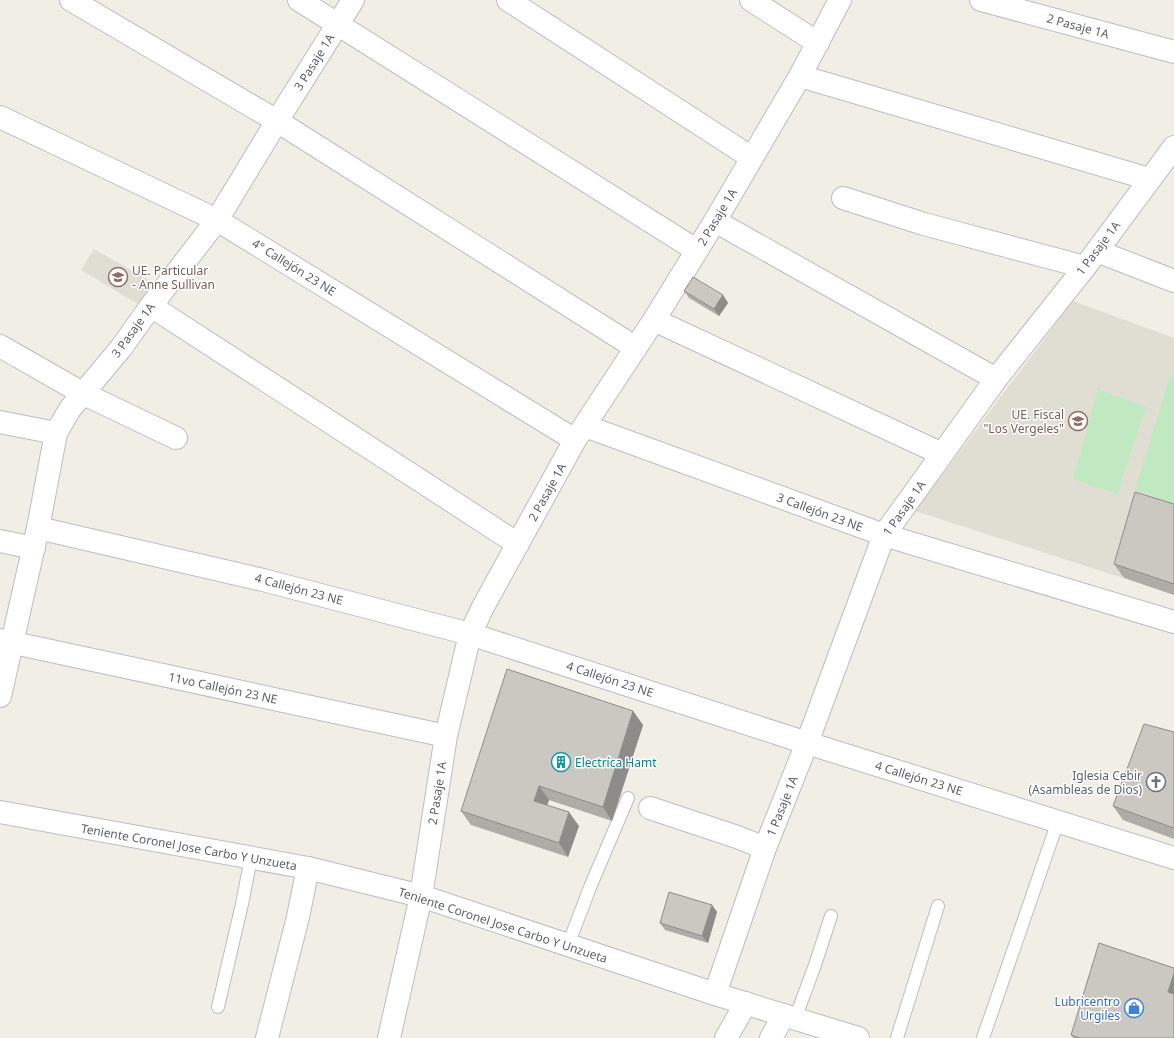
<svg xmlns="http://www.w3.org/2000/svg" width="1174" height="1038" viewBox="0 0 1174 1038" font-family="'Noto Sans',sans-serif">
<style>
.education{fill:#e0ddd3}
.green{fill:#c0e9c2}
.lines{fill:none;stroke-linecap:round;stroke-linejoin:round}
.service-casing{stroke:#babdc2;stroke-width:14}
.minor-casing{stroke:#babdc2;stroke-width:24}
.tertiary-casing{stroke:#babdc2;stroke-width:24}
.service{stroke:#fff;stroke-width:12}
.minor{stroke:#fff;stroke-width:22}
.tertiary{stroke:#fff;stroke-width:22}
.wall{fill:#afaca7}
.shaded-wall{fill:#8e8c88}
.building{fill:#cbc8c2;stroke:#8e8c88}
.labels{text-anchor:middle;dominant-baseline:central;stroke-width:3;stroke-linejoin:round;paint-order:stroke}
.street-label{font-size:12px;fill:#5d6166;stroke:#fff}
.education-label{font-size:12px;fill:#785e54;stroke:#fff;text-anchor:start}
.culture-label{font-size:12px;fill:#0d838f;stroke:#fff;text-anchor:start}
.worship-label{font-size:12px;fill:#5b616d;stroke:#fff;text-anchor:end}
.shop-label{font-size:12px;fill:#366cbe;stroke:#fff;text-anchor:end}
</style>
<rect width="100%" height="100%" fill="#f0eee5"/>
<path class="education" d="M94,249L156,284L141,306L81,270Z
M1073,301L1174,338V514L1143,504L1123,578L915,511Z"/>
<path class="green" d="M1170,376L1174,377V504L1135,490Z
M1098,389L1146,407L1117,494L1073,479Z"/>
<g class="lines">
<g class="service-casing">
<path id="service" d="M568,945L591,885L628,798
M218,1007L242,904L251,858
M795,1019L815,965L831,916
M897,1038L938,906
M983,1038L1058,821"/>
</g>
<g class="minor-casing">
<path id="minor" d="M71,0L277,121L636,348
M299,0L696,250
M508,0L752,158
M751,0L818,43
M981,0L1174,52
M800,76L1149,179
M0,117L217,220L575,440
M843,198L924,224L1085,267
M715,221L996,379
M1097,251L1174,281
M151,306L518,544
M654,320L942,454
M0,346L84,394L176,438
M0,422L56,433
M585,426L884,535L1174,622
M38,528L263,580L470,634L807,743L1174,858
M0,541L34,548
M0,640L446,736
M0,696L38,528L56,433L70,409L121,348L151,306L217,220L277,121L353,0
M650,808L737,837L765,848
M715,994L765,848L807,743L884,535L996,379L1085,267L1174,147
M267,1038L298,917L308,868
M389,1038L421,896L446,736L470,634L484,605L575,440L654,320L715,221L800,76L840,0
M726,1038L746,1003
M771,1038L784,1015"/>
</g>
<g class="tertiary-casing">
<path id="tertiary" d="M0,812L308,868L421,896L715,994L858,1038"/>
</g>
<use href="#service" class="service"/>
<use href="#minor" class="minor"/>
<use href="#tertiary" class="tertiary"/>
</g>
<path class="wall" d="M684,291L723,295L728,303L719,316L689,298Z
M1174,504V595L1124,578L1114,564Z
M633,711L643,725L612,821L549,800L547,805L579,826L568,857L471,825L461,811Z
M1174,732V839L1123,820L1113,806Z
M712,905L717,912L708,943L665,930L660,923Z
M1071,1035L1174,1038H1073Z"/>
<path class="shaded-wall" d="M723,295L728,303L719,316L714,309Z
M633,711L643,725L612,821L603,807Z
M539,786L549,800L544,814L534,801Z
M569,812L579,826L568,857L559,843Z
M712,905L717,912L708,943L702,936Z
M1174,973V1001L1168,992Z"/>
<path class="building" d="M693,277L723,295L714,309L684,291Z
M1135,492L1174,504V584L1114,564Z
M507,669L633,711L603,807L539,786L534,801L569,812L559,843L461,811Z
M1144,724L1174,732V828L1113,806Z
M669,892L712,905L702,936L660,923Z
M1099,943L1174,968V973L1168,992L1174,994V1038H1080L1071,1035Z"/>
<defs>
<g id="school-ring" transform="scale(1)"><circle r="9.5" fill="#fff" stroke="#8d6e63" stroke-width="1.5"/><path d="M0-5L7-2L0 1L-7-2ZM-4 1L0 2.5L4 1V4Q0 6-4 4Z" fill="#8d6e63"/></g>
<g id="building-ring" transform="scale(1)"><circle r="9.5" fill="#fff" stroke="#0f9aa8" stroke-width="1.5"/><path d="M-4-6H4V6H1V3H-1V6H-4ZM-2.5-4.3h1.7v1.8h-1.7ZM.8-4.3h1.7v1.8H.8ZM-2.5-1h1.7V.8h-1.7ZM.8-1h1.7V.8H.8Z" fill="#0f9aa8"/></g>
<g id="church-ring" transform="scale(1)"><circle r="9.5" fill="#fff" stroke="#6b7280" stroke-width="1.5"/><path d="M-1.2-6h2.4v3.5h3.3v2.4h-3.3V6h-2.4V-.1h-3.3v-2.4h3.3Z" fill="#6b7280"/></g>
<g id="shop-ring" transform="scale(1)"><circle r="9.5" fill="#fff" stroke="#3f7fe0" stroke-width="1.5"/><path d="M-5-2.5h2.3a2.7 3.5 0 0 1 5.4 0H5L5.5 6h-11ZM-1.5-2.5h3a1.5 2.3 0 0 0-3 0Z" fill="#3f7fe0"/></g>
</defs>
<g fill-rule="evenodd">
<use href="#school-ring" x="118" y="277"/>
<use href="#school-ring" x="1078" y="421"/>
<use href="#building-ring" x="561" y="762"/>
<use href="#church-ring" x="1156" y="782"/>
<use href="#shop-ring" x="1134" y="1008"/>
</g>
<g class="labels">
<g class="street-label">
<text transform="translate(1078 26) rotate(15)">2 Pasaje 1A</text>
<text transform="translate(314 62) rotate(-58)">3 Pasaje 1A</text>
<text transform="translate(717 217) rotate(-59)">2 Pasaje 1A</text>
<text transform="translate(1098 248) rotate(-53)">1 Pasaje 1A</text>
<text transform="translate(294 267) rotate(32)">4° Callejón 23 NE</text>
<text transform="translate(133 330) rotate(-54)">3 Pasaje 1A</text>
<text transform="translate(547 492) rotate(-61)">2 Pasaje 1A</text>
<text transform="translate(904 508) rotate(-55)">1 Pasaje 1A</text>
<text transform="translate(820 512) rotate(20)">3 Callejón 23 NE</text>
<text transform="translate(299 589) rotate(15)">4 Callejón 23 NE</text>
<text transform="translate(610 679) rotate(18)">4 Callejón 23 NE</text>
<text transform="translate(223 688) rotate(12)">11vo Callejón 23 NE</text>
<text transform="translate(919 778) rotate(17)">4 Callejón 23 NE</text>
<text transform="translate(437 793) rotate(-81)">2 Pasaje 1A</text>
<text transform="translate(782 806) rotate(-68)">1 Pasaje 1A</text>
<text transform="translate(189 847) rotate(10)">Teniente Coronel Jose Carbo Y Unzueta</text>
<text transform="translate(503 925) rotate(18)">Teniente Coronel Jose Carbo Y Unzueta</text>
</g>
<g class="education-label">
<text x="132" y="270">UE. Particular<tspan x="132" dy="14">- Anne Sullivan</tspan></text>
<text x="1064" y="414" text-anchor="end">UE. Fiscal<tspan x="1064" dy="14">"Los Vergeles"</tspan></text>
</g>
<g class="culture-label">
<text x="575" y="762">Electríca Hamt</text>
</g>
<g class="worship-label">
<text x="1142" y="775">Iglesia Cebir<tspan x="1142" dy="14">(Asambleas de Dios)</tspan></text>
</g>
<g class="shop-label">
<text x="1120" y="1001">Lubricentro<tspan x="1120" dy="14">Urgiles</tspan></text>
</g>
</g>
</svg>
